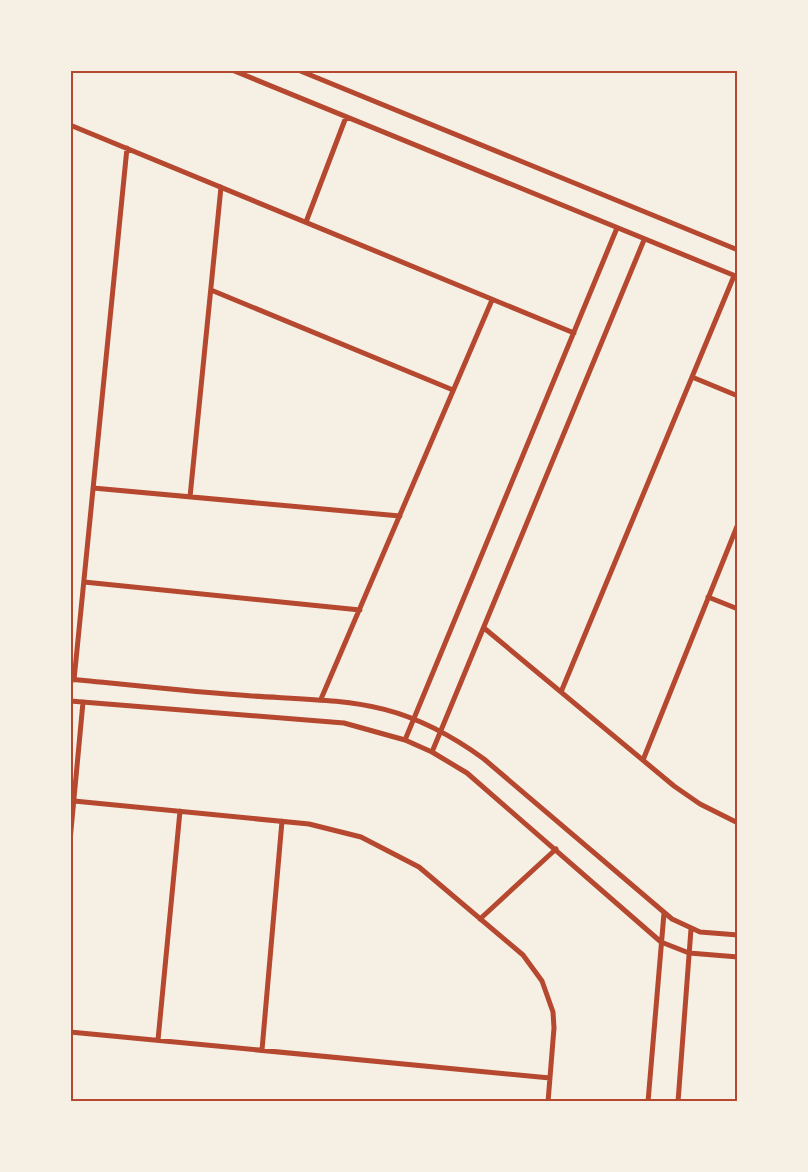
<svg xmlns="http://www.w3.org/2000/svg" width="808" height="1172" viewBox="0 0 808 1172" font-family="Helvetica,sans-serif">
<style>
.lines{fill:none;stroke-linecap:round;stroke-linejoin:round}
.minor{stroke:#b5482f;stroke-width:5}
.neatline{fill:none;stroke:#b5482f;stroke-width:2}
</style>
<rect width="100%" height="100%" fill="#f6efe4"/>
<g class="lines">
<path class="minor" d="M232,70L738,277
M298,70L738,250
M70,125L574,333
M306,222L346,117
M211,290L453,390
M692,377L738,396
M93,488L400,516
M190,497L221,187
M84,582L360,610
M708,597L738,609
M484,628L674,786L700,804L738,823
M70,679C131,685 191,692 252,696C350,702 400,698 484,759L672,919L700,932L738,935
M74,680L127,148
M561,692L734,276
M321,699L492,300
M70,701L344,723L405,740L432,752L467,773L661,942L689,953L738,957
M405,740L617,228
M432,752L644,240
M643,760L738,524
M74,801L309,824L361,837L419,867L523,955L542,981L553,1012L554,1028L548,1102
M70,841L83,702
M480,919L556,849
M70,1032L550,1078
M158,1040L180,811
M262,1050L282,821
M648,1102L664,913
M678,1102L691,929"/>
</g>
<rect width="808" height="1172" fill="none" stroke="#f6efe4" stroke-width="144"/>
<rect x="72" y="72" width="664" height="1028" class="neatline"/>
</svg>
